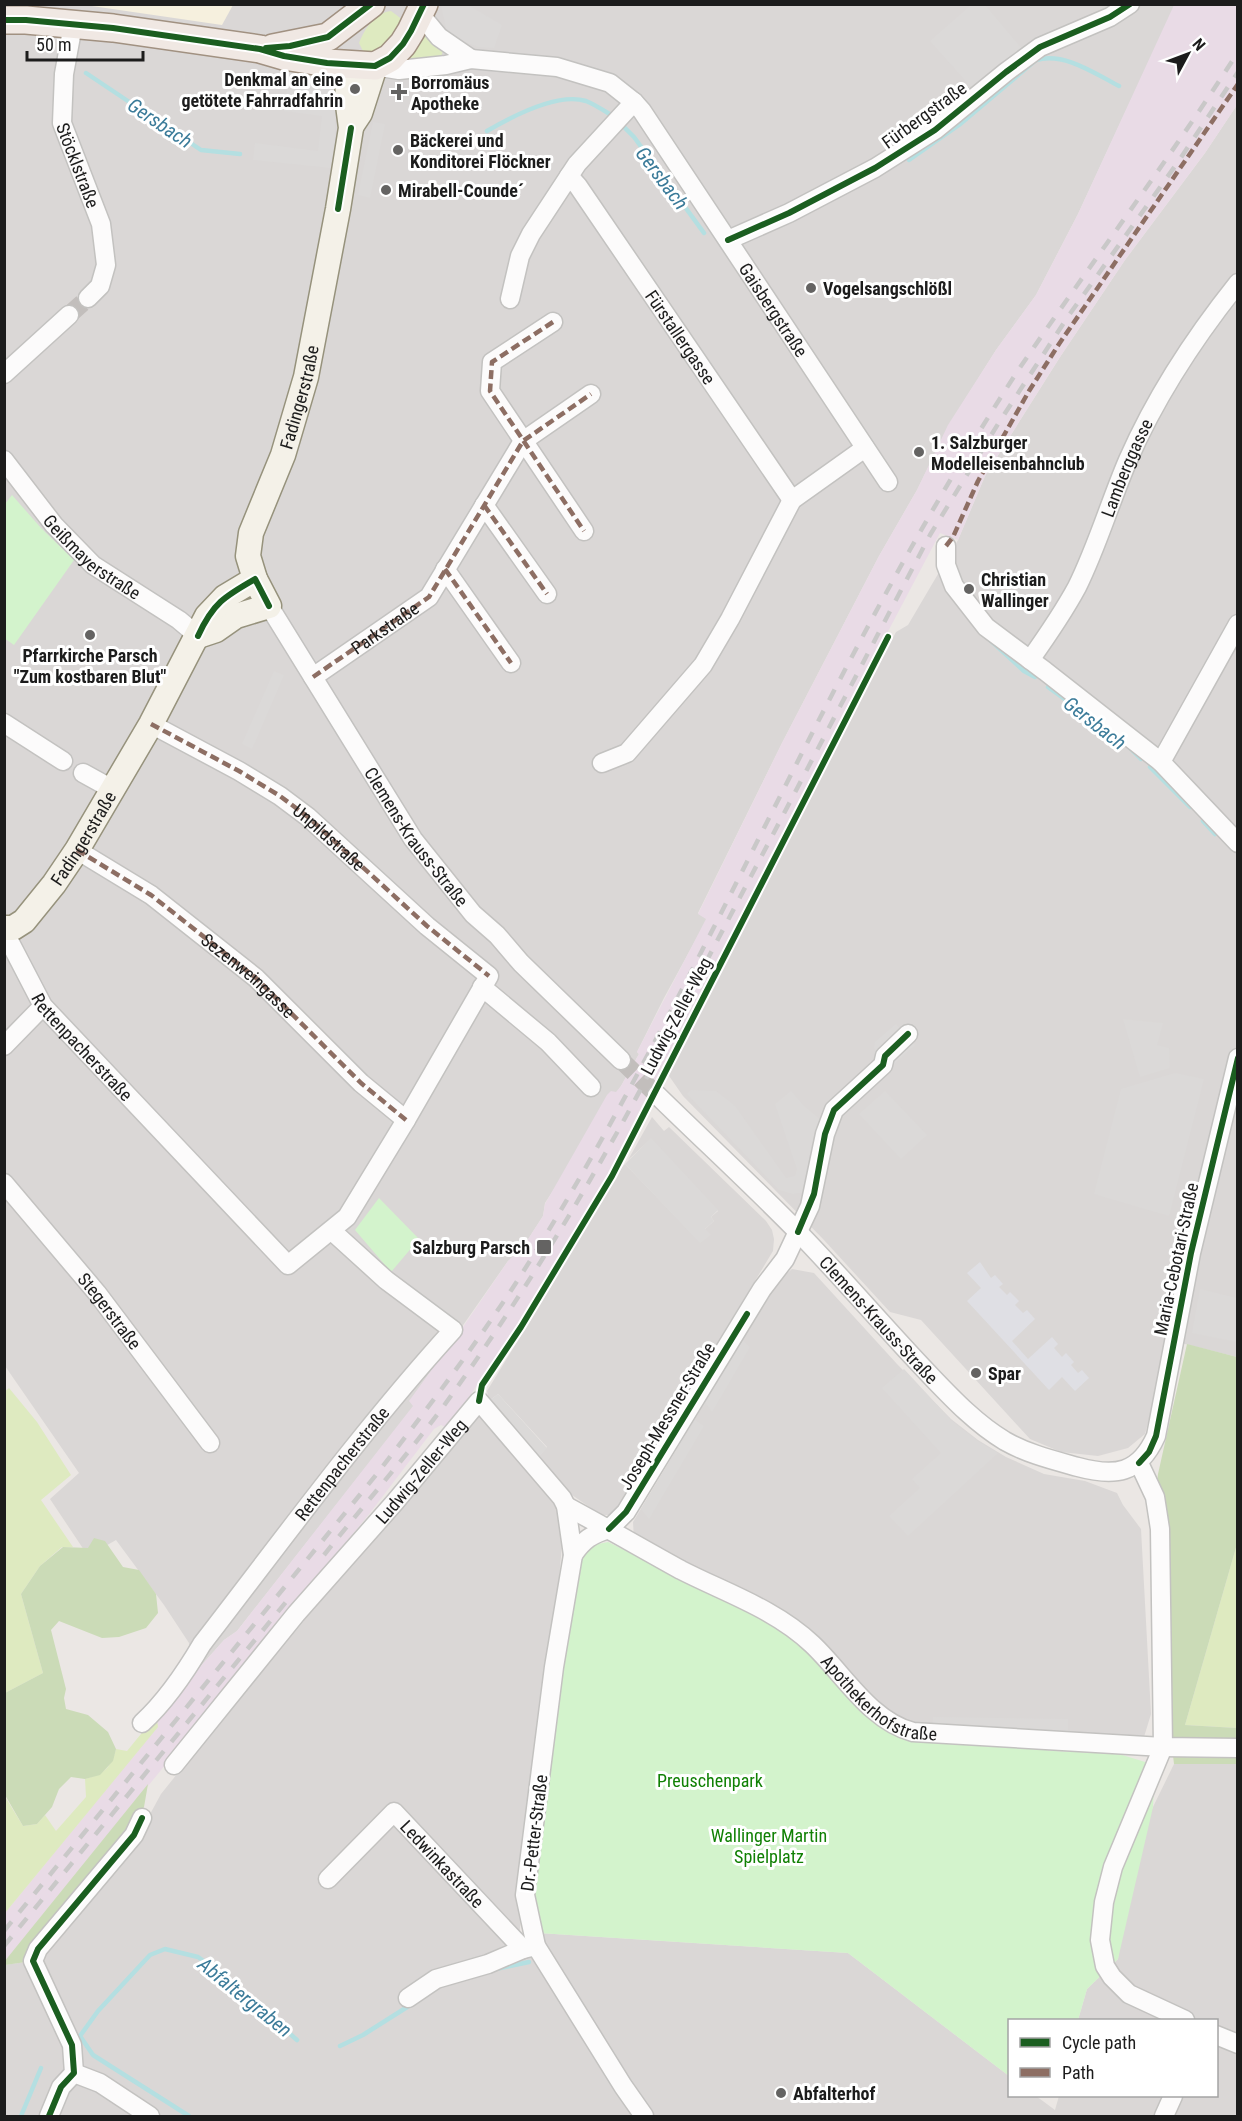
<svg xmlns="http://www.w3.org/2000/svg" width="1242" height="2121" viewBox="0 0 1242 2121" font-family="'Roboto Condensed',sans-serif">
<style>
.residential{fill:#dad7d6}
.industrial{fill:#e9dbe6}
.education{fill:#f6f0de}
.grass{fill:#deeac0}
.forest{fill:#cbdbb7}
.park{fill:#d3f3cc}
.parking{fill:#dbd9d8}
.plaza{fill:#dfdfe4}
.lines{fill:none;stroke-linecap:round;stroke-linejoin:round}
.stream{stroke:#b4dfe1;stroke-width:4.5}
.street-tunnel{stroke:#c2bebc;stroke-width:18;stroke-dasharray:18 9;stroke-linecap:butt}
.street-casing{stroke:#c3c2c0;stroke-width:21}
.secondary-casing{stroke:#96927c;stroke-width:27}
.primary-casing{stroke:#a19181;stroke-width:30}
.street{stroke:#fcfbfb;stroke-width:18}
.secondary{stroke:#f4f1e8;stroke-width:24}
.primary{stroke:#f0e8e3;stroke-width:27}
.rail{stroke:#c9c8c8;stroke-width:4.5;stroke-dasharray:12 12;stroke-linecap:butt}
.quiet{stroke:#8d6e63;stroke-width:4.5;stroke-dasharray:9 4.5;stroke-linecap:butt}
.cycleway-casing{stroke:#fff;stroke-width:10}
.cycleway{stroke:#1b5e20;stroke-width:6}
.poi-dot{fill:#646362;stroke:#fff;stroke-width:2}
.labels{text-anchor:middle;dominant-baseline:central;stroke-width:6;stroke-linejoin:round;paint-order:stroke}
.poi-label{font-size:18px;font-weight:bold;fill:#1c1c1c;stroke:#fff;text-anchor:start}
.street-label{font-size:18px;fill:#1c1c1c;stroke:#fff}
.park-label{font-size:18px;fill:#108004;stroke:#fff}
.water-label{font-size:20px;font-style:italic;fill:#3b7b99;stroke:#fff}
</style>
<rect width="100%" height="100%" fill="#ebe7e4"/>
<path class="residential" d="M4,5H1175L1078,214L1036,295L996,350L949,425L917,490L879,556L782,743L698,913L707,919L664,998L637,1052L639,1054L621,1086L545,1203L543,1216L523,1247L508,1261L410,1401L414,1406L237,1631L224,1640L191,1677L189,1643L164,1605L116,1540L88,1556L50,1499L79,1473L5,1366Z
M1237,105V1357L1165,1339L1150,1415L1145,1434L1128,1448L1098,1456L1061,1452L1030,1439L921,1320L890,1312L823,1239L683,1096L667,1073L896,632L908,625L958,540L985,476L1060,357L1125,260L1205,153Z
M652,1117L664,1131L669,1127L766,1221L772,1230L774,1239L773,1251L709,1357L700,1351L692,1386L620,1509L613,1515H601L572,1495L538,1457L547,1447L498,1394L489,1401L487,1391L550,1288L617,1172L625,1164L700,1242L707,1237L705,1229L714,1221L711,1217L718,1211L651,1139L628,1160Z
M792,1269L814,1273L897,1364L951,1419L978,1440L1006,1457L1044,1474L1085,1481L1117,1493L1123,1505L1141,1529L1151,1714L1144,1737L926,1729L897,1720L879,1706L819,1638L794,1617L634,1539L633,1522L778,1281Z
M479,1412L561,1509L562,1545L547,1716L519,1936L641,2116H5L4,1965L41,1960L101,1885L143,1827L161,1794L299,1622Z
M1174,1764H1237V2116H652L523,1932L848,1953L1009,2076L1010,2096H1036L1055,2110L1059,2096H1216V2020H1078L1087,1989L1118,1959L1131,1852Z"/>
<path class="industrial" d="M1174,5H1237V105L1205,153L1125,260L1060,357L985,476L958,540L940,533L798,802L630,1129L632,1133L599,1192L502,1350L447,1428L441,1425L434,1429L370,1513L5,1962V1913L157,1727V1720L191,1677L224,1640L237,1631L413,1406L409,1401L463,1327L508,1261L523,1247L543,1216L545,1204L607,1095L611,1091L616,1092L621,1086L639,1054L637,1052L706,919L698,914L782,743L879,556L917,490L948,425L996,350L1036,295L1078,214Z"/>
<path class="education" d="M85,5H233L222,25Z"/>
<path class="grass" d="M391,11L403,20L404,32L368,57L363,51L359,43C365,28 375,13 391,11Z
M423,29L443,50L441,58L404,61Z
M9,1388L37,1422L71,1475L41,1500L73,1547H62L40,1566L21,1594L43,1673L5,1693L4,1392Z
M1237,1544V1728L1185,1725Z
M157,1720L158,1727L5,1913L4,1795L23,1826L37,1824L45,1815L56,1831L86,1797L85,1779C104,1774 111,1768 116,1749L127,1751L150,1723Z"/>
<path class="forest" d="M1187,1344L1237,1357V1544L1185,1725L1237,1728L1238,1764H1174L1171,1738L1152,1522L1158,1474Z
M94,1538L105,1541L123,1567L139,1570L156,1594L158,1613L146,1628L119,1637L102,1638L59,1621L51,1630L66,1689L64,1698L66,1709L88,1715L108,1732L116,1749L113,1761L100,1775L85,1779L71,1777L59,1789L52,1807L37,1824L23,1826L5,1795V1693L43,1673L21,1594L40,1566L63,1547L88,1548Z
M148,1784L144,1807L133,1828L26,1962L5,1965L4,1962Z"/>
<path class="park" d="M12,495L41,528L74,560L14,645L4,638L5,504Z
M379,1198L419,1239L391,1272L355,1230Z
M608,1542L699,1587L756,1606L913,1732L1053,1751L1119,1754L1155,1765L1153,1807L1118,1959L1087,1989L1078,2020H1010L1009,2076L848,1953L523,1932L555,1716L573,1564L584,1547Z"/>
<path class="parking" d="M441,5H468L502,25L494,48L478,47L457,39L446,28Z
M971,5H985L1022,49L972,88L930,41Z
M290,68L308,71L320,78L329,87L335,101V143L331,168L253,160L255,143L318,151L322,116L284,111Z
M373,122L385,124L370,198L358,195Z
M274,671L284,675L252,749L242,744Z
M1123,1019L1163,1023L1157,1045L1169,1048L1170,1068L1140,1077Z
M896,1024L915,1045L891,1067L874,1048L875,1042Z
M1175,1073L1204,1079L1169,1216L1094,1194L1121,1089Z
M691,1090L716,1091L735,1106L786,1178L795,1176L797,1169L775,1104L791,1091L804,1106L828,1126L804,1192L793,1194L779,1190L687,1094Z
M885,1091L927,1135L901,1159L859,1114Z
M651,1138L718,1210L711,1217L714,1221L705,1229L711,1235L700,1243L625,1164Z
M1200,1289L1237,1298V1342L1192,1333Z
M742,1340L750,1347L712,1412L705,1402Z
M700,1350L709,1357L692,1386L684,1378Z
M904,1369L952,1421L979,1442L998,1453L908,1536L889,1516L920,1488L912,1479L941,1453L882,1388Z
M498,1394L547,1448L538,1457L489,1401Z
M695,1420L704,1426L649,1519L641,1509Z
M655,1427L665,1432L643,1467L634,1460Z
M933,1717L1068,1719V1731L932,1729Z"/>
<path class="plaza" d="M980,1262L991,1278L995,1275L1003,1284L999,1287L1007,1295L1010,1292L1019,1301L1015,1305L1023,1313L1027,1310L1035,1319L1012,1341L1028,1359L1052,1337L1058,1344L1054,1348L1062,1357L1066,1353L1074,1362L1071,1365L1078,1373L1082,1370L1089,1378L1075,1391L1062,1377L1049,1390L967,1301L981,1288L967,1273Z"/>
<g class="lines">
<path class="stream" d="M86,73L201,150L240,154
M620,123L634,137L704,233
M487,131C511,117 557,92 586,101C594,104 603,110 611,115
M909,160L959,125L1036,60C1064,52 1094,73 1119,86
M989,639L1024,671L1035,677
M1048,687L1088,716
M1132,750L1141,759
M1150,767L1190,807
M1203,821L1215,834
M496,1969L529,1962
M340,2046L363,2035L412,2004
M21,2116L41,2068
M189,2116L93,2055L80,2036L98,2011L150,1955L165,1949L198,1957L222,1974L297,2040"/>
<path class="street-tunnel" d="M69,315L88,298
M621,1060L657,1095"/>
<g class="street-casing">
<g id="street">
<path d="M420,14L439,37L471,59"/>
<path id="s1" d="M73,25L64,74L62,123L101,224L106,265L100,286L88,298"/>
<path id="s2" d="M375,66L399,70L446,65L471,59L557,67L610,83L634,102L642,111L888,482"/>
<path id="s3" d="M569,176L578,186L792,500"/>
<path d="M728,240L789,213L875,168L935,130L1006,72L1040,47L1110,17L1130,4"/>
<path d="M510,299L520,256L531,234L577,164L634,102"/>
<path d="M553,322L492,362L490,391L584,531"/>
<path d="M4,374L69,315"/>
<path id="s4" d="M4,460L54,525L93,565L179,620L198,636"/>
<path d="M484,505L547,594"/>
<path d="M946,546V565L954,586L986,627L1045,671L1161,762L1238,843"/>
<path d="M445,569L511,663"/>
<path id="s5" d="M269,606L413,839L473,914L497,935L521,963L621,1060"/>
<path id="s6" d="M1030,660C1047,636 1063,613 1077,587C1097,547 1110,502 1128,460C1156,396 1194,338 1238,283"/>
<path id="s7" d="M313,677L429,597L523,441L591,394"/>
<path d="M4,723L63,761"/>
<path d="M1161,762L1238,624"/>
<path d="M602,763L627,753L703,665L730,619L792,500L865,448"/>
<path d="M83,773L112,789"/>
<path id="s8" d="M77,850L151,895L256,978L361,1083L406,1120"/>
<path id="s9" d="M4,931L43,1006L288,1265L347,1217L406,1120L489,976L427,926L308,817L280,796L239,771L151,724"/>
<path d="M482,987L548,1042L591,1087"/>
<path d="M4,1046L43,1006"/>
<path id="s10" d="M657,1095C704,1141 752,1185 798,1232C842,1277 883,1326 927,1372C951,1397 975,1423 1005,1441C1028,1454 1053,1460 1078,1467C1115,1477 1139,1474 1156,1436L1191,1253L1238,1058"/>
<path id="s11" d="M4,1183L97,1293L210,1443"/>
<path d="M1139,1463L1155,1497L1160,1529L1163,1747L1113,1867L1104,1902L1100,1940L1105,1966L1112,1977L1129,1994L1185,2020"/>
<path id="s12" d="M566,1506C605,1527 643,1549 681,1570C726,1593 775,1609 812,1644C843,1673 870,1721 913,1732L1163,1747L1238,1748"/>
<path d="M609,1529L626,1512L762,1289L785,1259L810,1206L825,1134L834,1110L883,1065L885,1056L908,1034"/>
<path d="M573,1555C583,1540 592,1534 609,1529"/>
<path id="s13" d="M142,1723C167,1700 185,1673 202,1644C284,1538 363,1429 453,1330L386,1280L332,1231"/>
<path id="s14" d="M174,1765L296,1614L395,1502L479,1401L562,1498L566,1506L573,1555L554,1667L525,1895L536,1946L623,2086L644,2116"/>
<path id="s15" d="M328,1879L394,1812L523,1949L536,1946"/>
<path d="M408,1998L436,1979L488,1964L523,1949"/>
<path d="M1216,2035L1238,2044"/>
<path d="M74,2073L100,2083L150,2116"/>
<path d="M49,2116L61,2087L74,2073L72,2045L33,1961L38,1949L134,1835L142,1818"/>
<path d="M1164,2116L1173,2096"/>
</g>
</g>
<g class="secondary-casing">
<g id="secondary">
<path d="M352,125L360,113L375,66"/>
<path id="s16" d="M198,636L216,630L236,616L269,606L255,579L248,556L251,533L283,455L306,377L338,209L351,128L348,105L347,65"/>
<path id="s17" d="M4,928H13L24,921L54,884L77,850L151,724L207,616L225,597L255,579"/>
</g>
</g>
<g class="primary-casing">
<path id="primary" d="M4,20H26L113,28L260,49L284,56L327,63L375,66L390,58L403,44L411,31L424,4
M273,48L328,37L371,4"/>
</g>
<use href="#street" class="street"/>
<use href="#secondary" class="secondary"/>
<use href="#primary" class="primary"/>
<path class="rail" d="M706,962L930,535L998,424L1067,318L1178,162L1238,72
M324,1555C363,1506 405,1458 443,1407C536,1278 617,1141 687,999
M4,1931L376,1475C434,1400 492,1324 541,1243C678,1019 782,777 911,548C945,488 981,427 1019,369C1091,263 1169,160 1238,52
M4,1946L286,1602"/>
<g class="quiet">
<path d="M553,322L492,362L490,391L584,531"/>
<path d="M484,505L547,594"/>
<path d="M946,546L953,537L978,481L1029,391L1059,344L1238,84"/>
<path d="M445,569L511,663"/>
<path d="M313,677L429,597L523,441L591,394"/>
<path id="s18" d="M151,724L239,771L280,796L308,817L427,926L489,976"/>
<path d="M77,850L151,895L256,978L361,1083L406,1120"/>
</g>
<g class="cycleway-casing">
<path id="cycleway" d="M4,20H26L113,28L260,49L284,56L327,63L375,66L390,58L403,44L411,31L424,4
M266,48L290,46L328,37L371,4
M338,209L351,128
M728,240L789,213L875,168L935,130L1006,72L1040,47L1110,17L1130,4
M198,636C213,603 225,596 255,579L269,606
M798,1232L814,1194L825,1134L834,1110L883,1065L885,1056L908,1034
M479,1401L482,1385L521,1327L612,1176L888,637
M1139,1463L1149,1452L1156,1436L1191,1253L1238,1058
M609,1529L626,1512L747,1314
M49,2116L61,2087L74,2073L72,2045L33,1961L38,1949L134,1835L142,1818"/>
</g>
<use href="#cycleway" class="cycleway"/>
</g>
<g class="poi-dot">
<circle cx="355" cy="89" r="6"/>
<path d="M396 83h6v6h6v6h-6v6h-6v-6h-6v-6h6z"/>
<circle cx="398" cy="150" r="6"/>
<circle cx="386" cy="190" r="6"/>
<circle cx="811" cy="288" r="6"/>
<circle cx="919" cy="452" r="6"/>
<circle cx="969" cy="589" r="6"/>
<circle cx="90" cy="635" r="6"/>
<rect x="536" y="1239" width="16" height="16" rx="3"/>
<circle cx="976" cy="1373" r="6"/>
<circle cx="781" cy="2093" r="6"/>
</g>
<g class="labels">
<g class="poi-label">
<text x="343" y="79" text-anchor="end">Denkmal an eine<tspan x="343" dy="21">getötete Fahrradfahrin</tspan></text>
<text x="411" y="82">Borromäus<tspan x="411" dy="21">Apotheke</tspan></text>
<text x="410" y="140">Bäckerei und<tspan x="410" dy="21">Konditorei Flöckner</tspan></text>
<text x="398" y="190">Mirabell-Counde´</text>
<text x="823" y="288">Vogelsangschlößl</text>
<text x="931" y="442">1. Salzburger<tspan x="931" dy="21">Modelleisenbahnclub</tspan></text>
<text x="981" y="579">Christian<tspan x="981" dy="21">Wallinger</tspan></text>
<text x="90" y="655" text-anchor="middle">Pfarrkirche Parsch<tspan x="90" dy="21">"Zum kostbaren Blut"</tspan></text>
<text x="530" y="1247" text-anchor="end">Salzburg Parsch</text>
<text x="988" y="1373">Spar</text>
<text x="793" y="2093">Abfalterhof</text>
</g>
<g class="street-label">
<text transform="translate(924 115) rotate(-36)">Fürbergstraße</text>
<text stroke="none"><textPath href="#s1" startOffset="144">Stöcklstraße</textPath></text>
<text stroke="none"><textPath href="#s2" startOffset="520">Gaisbergstraße</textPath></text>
<text stroke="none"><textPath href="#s3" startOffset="196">Fürstallergasse</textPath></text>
<text stroke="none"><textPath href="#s16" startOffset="300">Fadingerstraße</textPath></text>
<text stroke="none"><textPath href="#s6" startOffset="216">Lamberggasse</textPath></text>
<text stroke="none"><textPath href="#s4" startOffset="132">Geißmayerstraße</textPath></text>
<text stroke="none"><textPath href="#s7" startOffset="87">Parkstraße</textPath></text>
<text stroke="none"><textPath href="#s5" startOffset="274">Clemens-Krauss-Straße</textPath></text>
<text stroke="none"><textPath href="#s17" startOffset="124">Fadingerstraße</textPath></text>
<text stroke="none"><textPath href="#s18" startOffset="212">Unpildstraße</textPath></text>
<text stroke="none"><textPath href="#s8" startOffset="213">Sezenweingasse</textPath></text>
<text transform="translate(676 1016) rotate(-62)">Ludwig-Zeller-Weg</text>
<text stroke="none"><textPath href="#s9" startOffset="141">Rettenpacherstraße</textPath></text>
<text transform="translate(1176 1259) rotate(-78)">Maria-Cebotari-Straße</text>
<text stroke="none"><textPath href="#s11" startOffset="166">Stegerstraße</textPath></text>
<text stroke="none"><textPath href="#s10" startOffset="316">Clemens-Krauss-Straße</textPath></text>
<text transform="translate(667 1416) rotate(-59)">Joseph-Messner-Straße</text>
<text stroke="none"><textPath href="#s13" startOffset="328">Rettenpacherstraße</textPath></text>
<text stroke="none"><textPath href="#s14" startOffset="384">Ludwig-Zeller-Weg</textPath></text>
<text stroke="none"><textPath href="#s12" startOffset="372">Apothekerhofstraße</textPath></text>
<text transform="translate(534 1833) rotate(-83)">Dr.-Petter-Straße</text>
<text stroke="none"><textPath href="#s15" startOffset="165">Ledwinkastraße</textPath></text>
</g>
<g class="park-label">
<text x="710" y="1780">Preuschenpark</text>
<text x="769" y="1835">Wallinger Martin<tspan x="769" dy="21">Spielplatz</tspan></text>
</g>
<g class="water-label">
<text transform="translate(160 123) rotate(34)">Gersbach</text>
<text transform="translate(662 178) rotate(53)">Gersbach</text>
<text transform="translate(1095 723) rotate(38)">Gersbach</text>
<text transform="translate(245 1997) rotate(39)">Abfaltergraben</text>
</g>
</g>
<rect width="1242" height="2121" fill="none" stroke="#1c1c1c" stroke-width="12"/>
<rect x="1008" y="2019" width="210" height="78" fill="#ffffff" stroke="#a4a4a4" stroke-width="1.5"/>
<rect x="1020" y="2038" width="30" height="9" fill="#1b5e20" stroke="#a4a4a4" stroke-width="1.5"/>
<text x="1062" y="2049" font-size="18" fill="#1c1c1c">Cycle path</text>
<rect x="1020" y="2068" width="30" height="9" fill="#8d6e63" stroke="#a4a4a4" stroke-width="1.5"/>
<text x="1062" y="2079" font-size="18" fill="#1c1c1c">Path</text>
<g transform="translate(1188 54) rotate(49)" stroke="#ffffff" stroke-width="4.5" paint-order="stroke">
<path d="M0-4.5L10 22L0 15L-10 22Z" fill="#1c1c1c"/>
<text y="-9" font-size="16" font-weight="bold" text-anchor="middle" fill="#1c1c1c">N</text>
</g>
<path d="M27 51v9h116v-9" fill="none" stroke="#1c1c1c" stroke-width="3"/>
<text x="36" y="51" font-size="18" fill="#1c1c1c" stroke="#ffffff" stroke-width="4.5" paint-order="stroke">50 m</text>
</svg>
